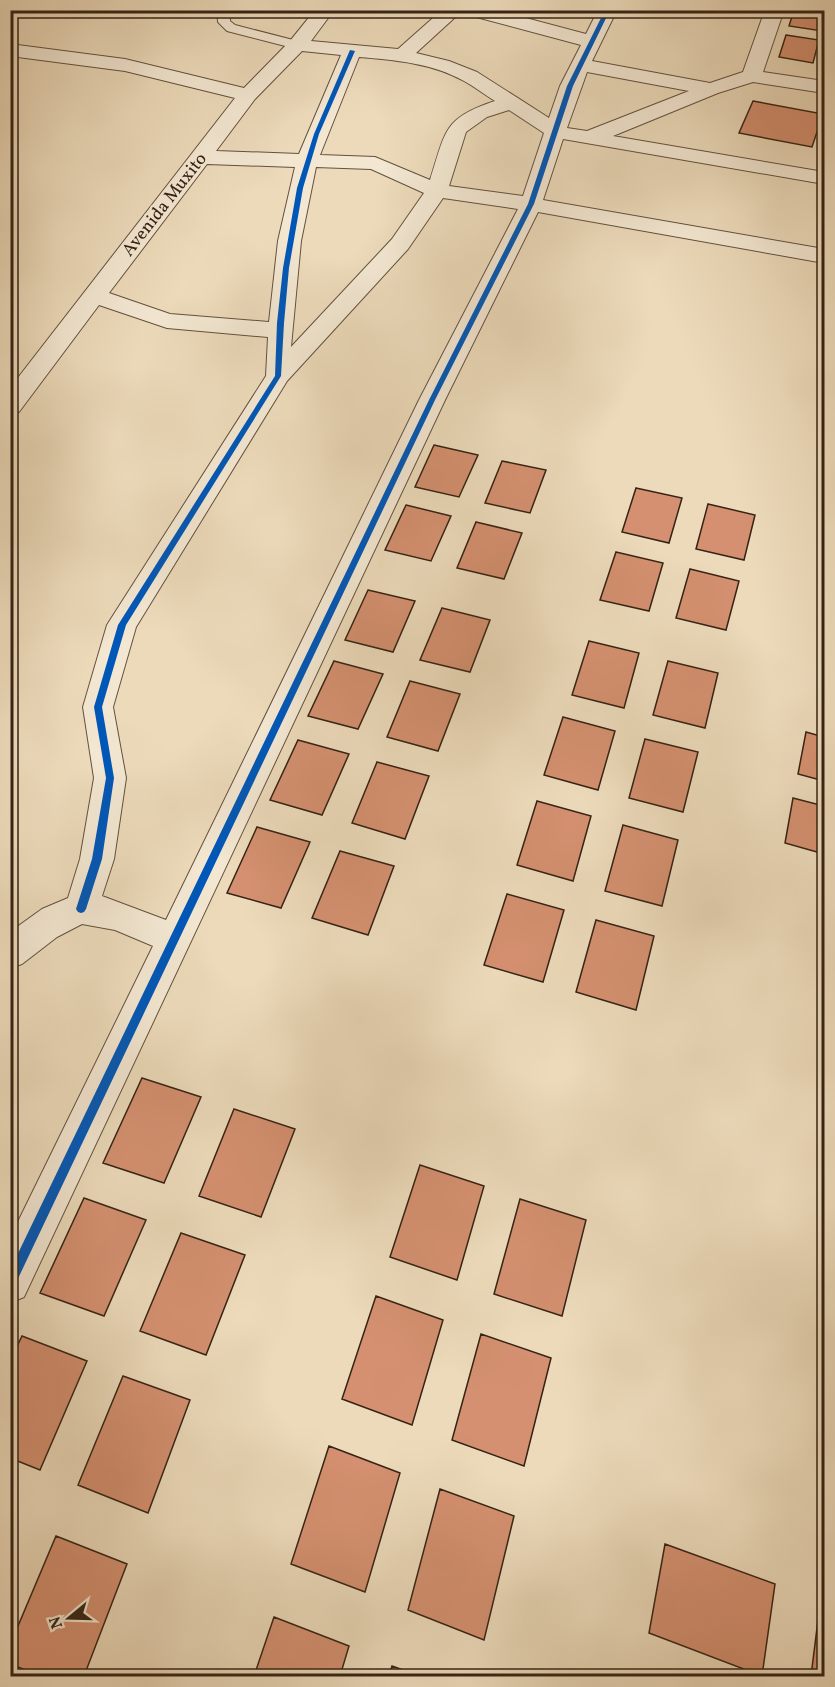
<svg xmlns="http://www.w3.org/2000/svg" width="835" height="1687" viewBox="0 0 835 1687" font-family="Vollkorn,serif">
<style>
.building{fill:#d49070;stroke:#352315;stroke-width:1.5}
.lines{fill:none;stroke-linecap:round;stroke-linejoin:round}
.lane-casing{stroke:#63513e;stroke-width:2}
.street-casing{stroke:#63513e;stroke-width:2}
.lane{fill:#f3e7d2;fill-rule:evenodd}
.street{fill:#f3e7d2;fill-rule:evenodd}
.cycleway-casing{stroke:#f3e7d2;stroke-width:4}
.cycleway{fill:#0057b8;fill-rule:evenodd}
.labels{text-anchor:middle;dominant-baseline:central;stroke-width:4.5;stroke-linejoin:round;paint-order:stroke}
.far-street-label{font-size:18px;fill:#352315;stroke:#f3e7d2}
</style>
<rect width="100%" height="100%" fill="#ecdaba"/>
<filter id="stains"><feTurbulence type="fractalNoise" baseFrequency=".00333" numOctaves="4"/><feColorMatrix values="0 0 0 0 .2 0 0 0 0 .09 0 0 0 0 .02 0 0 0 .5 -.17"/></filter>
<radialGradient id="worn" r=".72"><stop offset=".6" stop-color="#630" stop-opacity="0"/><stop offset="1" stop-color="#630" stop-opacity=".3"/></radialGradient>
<path class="building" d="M794,10H824L822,31L789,26Z
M786,35L819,40L813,63L779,57Z
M753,101L823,114L812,147L739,133Z
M434,445L478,455L459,497L415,487Z
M502,461L546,470L530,513L485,503Z
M636,488L682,498L669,543L622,532Z
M708,504L755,515L744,560L696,549Z
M406,505L451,516L431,561L385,550Z
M476,522L522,533L504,579L457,568Z
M616,552L663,563L649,611L600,600Z
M690,569L739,581L726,630L676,618Z
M368,590L415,601L393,652L345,640Z
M442,608L490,620L470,672L420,660Z
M589,641L639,653L624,708L572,695Z
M334,661L383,674L358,729L308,716Z
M668,661L718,673L705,728L653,715Z
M410,681L460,694L438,751L387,737Z
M563,717L615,731L598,790L544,775Z
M806,732L824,737V781L798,774Z
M645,739L698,752L683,812L629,798Z
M298,740L349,754L322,815L270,800Z
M377,762L429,776L405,839L352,823Z
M793,798L824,806V854L785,843Z
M537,801L591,816L573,881L517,865Z
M623,825L678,840L662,906L605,891Z
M257,827L310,842L281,908L227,893Z
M340,851L394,866L368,935L312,918Z
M507,894L564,910L543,982L484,965Z
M596,920L654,936L636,1010L576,992Z
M142,1078L201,1097L164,1183L103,1163Z
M234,1109L295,1129L261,1217L199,1196Z
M420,1165L484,1186L457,1280L390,1257Z
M84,1198L146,1220L104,1316L40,1293Z
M520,1199L586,1220L562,1316L494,1294Z
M181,1233L245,1255L206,1355L140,1331Z
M376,1296L443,1320L412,1425L342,1399Z
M481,1334L551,1358L524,1466L452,1440Z
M22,1336L87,1361L40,1470L10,1458V1361Z
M123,1376L190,1400L148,1513L78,1485Z
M329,1446L400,1473L365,1592L291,1564Z
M440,1489L514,1516L484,1640L408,1610Z
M56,1536L127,1564L84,1676H41L10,1664V1645Z
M665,1544L775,1584L762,1676L649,1633Z
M820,1604L824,1605V1676H811Z
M274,1617L349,1646L340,1676H254Z
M392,1666L420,1676H389Z"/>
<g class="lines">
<g class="lane-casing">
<path id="lane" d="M217,10H229L230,21L235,25L301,42L303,45L297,49L227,31L218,22Z"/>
</g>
<g class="street-casing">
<path id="street" d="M315,10H334L311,41L398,49L442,10H463L416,53L449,61L477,72L549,118L560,86L581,45L465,14L463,10H496L586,34L598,10H617L592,61L710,83L743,72L765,10H784L763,72L824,81V93L753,82L718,93L613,136L824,172V184L563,139L543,200L824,249V263L538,212L445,400L24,1297L10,1303V1238L153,946L115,930L82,924L57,937L22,964L10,968V932L42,909L68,898L80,859L94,778L83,707L107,625L266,376L268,337L167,328L99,305L19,412L10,414V388L235,98L125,71L10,56V44L125,59L244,88L290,41ZM302,51L341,55L299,154L216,151L255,99ZM359,57C395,60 432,63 464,81C475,87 485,95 495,101C443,118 446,131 430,180L375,157L320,155ZM587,72L689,91L587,131L567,128ZM509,110L544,133L523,196L449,186L466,132L487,117ZM207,164L295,167L278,241L269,322L170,314L109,293ZM316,167L371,169L424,193L392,239L291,347L301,241ZM443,198L518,209L419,400L166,920L102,896L114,859L126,778L113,707L136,627L287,381L408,249Z"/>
</g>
<use href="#lane" class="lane"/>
<use href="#street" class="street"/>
<g class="cycleway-casing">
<path id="cycleway" d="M605,10H610L573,86L534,204L435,400L14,1287L10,1288V1270L429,400L528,204L567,86Z
M350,50L355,51L319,134L303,188L289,268L284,323L281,376L126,625L102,707L114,778L102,859L86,909L84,912L81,913L78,912L76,909L92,859L106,778L94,707L118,625L275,376L277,323L283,268L297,188L314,134Z"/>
</g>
<use href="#cycleway" class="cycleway"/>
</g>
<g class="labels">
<g class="far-street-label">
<text transform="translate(165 205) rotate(-52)">Avenida Muxito</text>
</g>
</g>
<rect width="835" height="1687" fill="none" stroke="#ecdaba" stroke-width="36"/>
<rect x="12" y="12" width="811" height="1663" fill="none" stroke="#352315" stroke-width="3"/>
<rect x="18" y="18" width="799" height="1651" fill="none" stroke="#352315" stroke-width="1.5"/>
<g transform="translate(69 1618) rotate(251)" stroke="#f3e7d2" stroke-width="4.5" paint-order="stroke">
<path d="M0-4.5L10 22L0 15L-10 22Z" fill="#352315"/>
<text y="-9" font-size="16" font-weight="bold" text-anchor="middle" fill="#352315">N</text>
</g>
<rect width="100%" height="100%" filter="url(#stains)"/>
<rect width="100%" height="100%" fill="url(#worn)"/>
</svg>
